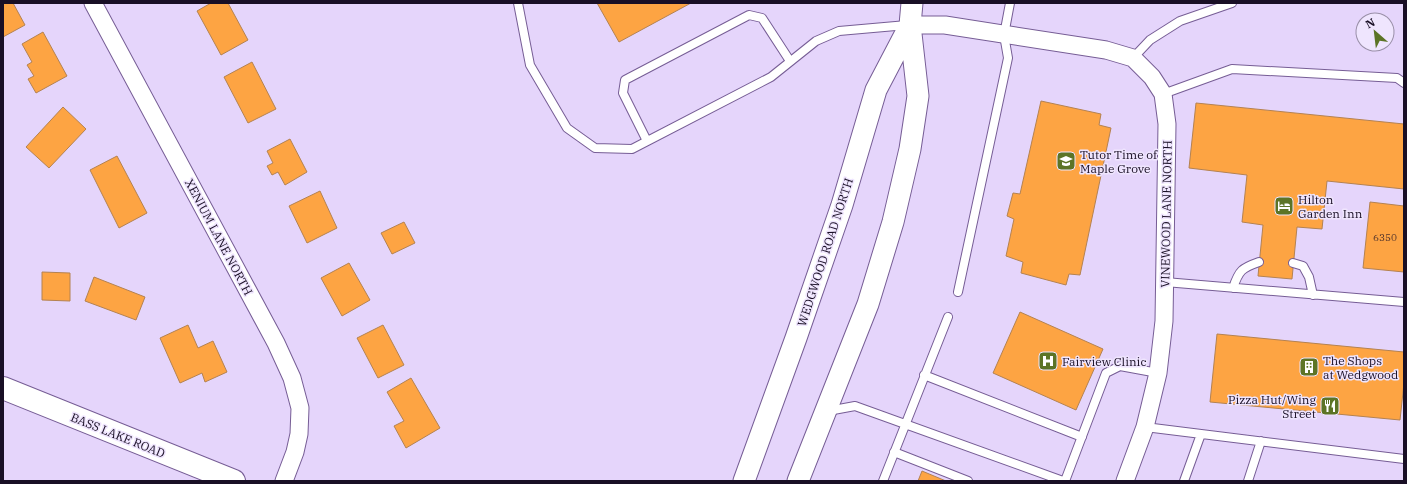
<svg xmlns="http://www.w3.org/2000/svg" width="1407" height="484" viewBox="0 0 1407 484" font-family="'IBM Plex Serif',serif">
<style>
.building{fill:#fda443;stroke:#b48251}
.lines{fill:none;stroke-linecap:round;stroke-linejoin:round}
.service-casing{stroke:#765d95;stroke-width:10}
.minor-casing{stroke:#765d95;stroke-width:19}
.tertiary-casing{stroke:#765d95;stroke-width:23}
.secondary-casing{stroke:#765d95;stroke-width:24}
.service{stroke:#fff;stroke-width:8}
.minor{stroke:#fff;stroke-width:17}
.tertiary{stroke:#fff;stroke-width:21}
.secondary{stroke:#fff;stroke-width:22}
.labels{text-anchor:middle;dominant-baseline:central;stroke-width:3;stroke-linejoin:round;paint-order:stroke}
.number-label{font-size:10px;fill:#52342c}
.poi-label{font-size:12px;fill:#190f25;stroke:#efe5fe;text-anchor:start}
.street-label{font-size:12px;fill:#190f25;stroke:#efe5fe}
</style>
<rect width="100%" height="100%" fill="#e5d5fb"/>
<path class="building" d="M3,3H13L25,25L3,37Z
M211,3H228L248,40L221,55L197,11Z
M597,3H691L619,42Z
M43,32L67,76L36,93L28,79L34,76L27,65L32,62L22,44Z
M252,62L276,109L248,123L224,77Z
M1041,101L1101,114L1099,125L1111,128L1080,275L1069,274L1066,285L1021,273L1023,262L1006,256L1014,219L1007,216L1013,193L1020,194Z
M1196,103L1404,124V189L1327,181L1322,229L1297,227L1292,279L1258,276L1263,225L1242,222L1247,175L1189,168Z
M63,107L86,129L49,168L26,147Z
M290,139L307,172L285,185L278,172L272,175L267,166L273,163L267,151Z
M117,156L147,213L119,228L90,170Z
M320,191L337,228L307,243L289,206Z
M1370,202L1404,206V272L1363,268Z
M404,222L415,243L392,254L381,233Z
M349,263L370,300L342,316L321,278Z
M42,272L70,273V301L42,300Z
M94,277L145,297L136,320L85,301Z
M1020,312L1103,349L1076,410L993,373Z
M188,325L198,348L213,341L227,372L205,382L202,373L180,383L160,338Z
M383,325L404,365L378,378L357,338Z
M1217,334L1404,352V383L1400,420L1210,402Z
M411,378L440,428L406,448L394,426L404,421L387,392Z
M922,471L946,481H918Z"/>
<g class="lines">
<g class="service-casing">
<path id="service" d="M518,3L530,65L567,128L595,148L632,149L771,77L816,41L839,31L907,25
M1133,58L1150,40L1180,21L1232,3
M1163,94L1232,69L1397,78L1404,83
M647,141L623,93L625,80L749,15L762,18L790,61
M1293,263L1303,266L1309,277L1313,295
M1165,282L1404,302
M1233,288C1239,270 1242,268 1259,262
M958,292L1008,58L1004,35L1010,3
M924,375L1082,437
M828,411L855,406L1063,481
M1145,427L1404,459
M894,452L968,481
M883,481L948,317
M1065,481L1106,373L1120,366L1158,373
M1184,481L1201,434
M1248,481L1261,441"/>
</g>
<g class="minor-casing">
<path id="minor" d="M93,3L276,343L292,378L300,408L299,434L295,452L284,481
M910,25H945L1106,50L1133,58L1152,77L1163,94L1167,124L1164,321L1158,373L1145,427L1125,481"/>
</g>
<g class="tertiary-casing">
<path id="tertiary" d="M744,481L796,338L842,205L876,90L910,25
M798,481L868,304L893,222L910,149L918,96L910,25L912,3"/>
</g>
<g class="secondary-casing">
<path id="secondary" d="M3,388L234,481"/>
</g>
<use href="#service" class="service"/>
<use href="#minor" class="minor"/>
<use href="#tertiary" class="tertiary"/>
<use href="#secondary" class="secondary"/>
</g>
<defs>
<g id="school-square" transform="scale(1)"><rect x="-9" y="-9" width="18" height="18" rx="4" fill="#5c7426" stroke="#efe5fe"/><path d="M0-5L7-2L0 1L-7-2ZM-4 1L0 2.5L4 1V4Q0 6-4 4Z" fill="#fff"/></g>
<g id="hotel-square" transform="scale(1)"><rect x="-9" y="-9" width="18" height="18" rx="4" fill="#5c7426" stroke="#efe5fe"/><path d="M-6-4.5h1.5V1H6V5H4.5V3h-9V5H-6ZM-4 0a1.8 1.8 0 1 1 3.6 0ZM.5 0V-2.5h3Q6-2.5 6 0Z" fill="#fff"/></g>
<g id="hospital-square" transform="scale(1)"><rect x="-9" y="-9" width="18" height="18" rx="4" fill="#5c7426" stroke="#efe5fe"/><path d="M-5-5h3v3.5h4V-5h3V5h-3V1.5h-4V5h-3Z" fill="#fff"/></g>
<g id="building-square" transform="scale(1)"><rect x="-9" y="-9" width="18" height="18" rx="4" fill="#5c7426" stroke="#efe5fe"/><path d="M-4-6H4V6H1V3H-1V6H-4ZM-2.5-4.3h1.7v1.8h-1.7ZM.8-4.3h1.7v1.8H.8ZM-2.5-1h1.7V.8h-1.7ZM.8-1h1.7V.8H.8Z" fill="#fff"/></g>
<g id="restaurant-square" transform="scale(1)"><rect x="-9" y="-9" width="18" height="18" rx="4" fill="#5c7426" stroke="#efe5fe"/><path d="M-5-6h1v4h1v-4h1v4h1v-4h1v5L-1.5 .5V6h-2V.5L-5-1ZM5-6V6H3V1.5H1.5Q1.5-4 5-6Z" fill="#fff"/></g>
</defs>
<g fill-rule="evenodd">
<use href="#school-square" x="1066" y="161"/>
<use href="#hotel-square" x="1284" y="206"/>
<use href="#hospital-square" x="1048" y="361"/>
<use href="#building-square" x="1309" y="367"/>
<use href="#restaurant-square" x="1330" y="406"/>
</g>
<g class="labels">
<g class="number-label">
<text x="1385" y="237">6350</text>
</g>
<g class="poi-label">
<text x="1080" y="154">Tutor Time of<tspan x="1080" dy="14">Maple Grove</tspan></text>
<text x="1298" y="199">Hilton<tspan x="1298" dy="14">Garden Inn</tspan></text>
<text x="1323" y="360">The Shops<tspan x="1323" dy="14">at Wedgwood</tspan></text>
<text x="1062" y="361">Fairview Clinic</text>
<text x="1316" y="399" text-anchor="end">Pizza Hut/Wing<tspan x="1316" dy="14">Street</tspan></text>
</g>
<g class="street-label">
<text transform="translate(1166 214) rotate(-89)">VINEWOOD LANE NORTH</text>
<text transform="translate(219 237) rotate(62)">XENIUM LANE NORTH</text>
<text transform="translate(825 252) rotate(-72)">WEDGWOOD ROAD NORTH</text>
<text transform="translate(118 435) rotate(22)">BASS LAKE ROAD</text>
</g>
</g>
<rect width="1407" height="484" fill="none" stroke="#190f25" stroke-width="8"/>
<g transform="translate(1375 32) rotate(332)"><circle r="19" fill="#efe5fe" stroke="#998fa7"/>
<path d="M0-3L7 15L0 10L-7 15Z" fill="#5c7426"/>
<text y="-6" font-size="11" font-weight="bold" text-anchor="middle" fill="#190f25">N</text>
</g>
</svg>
